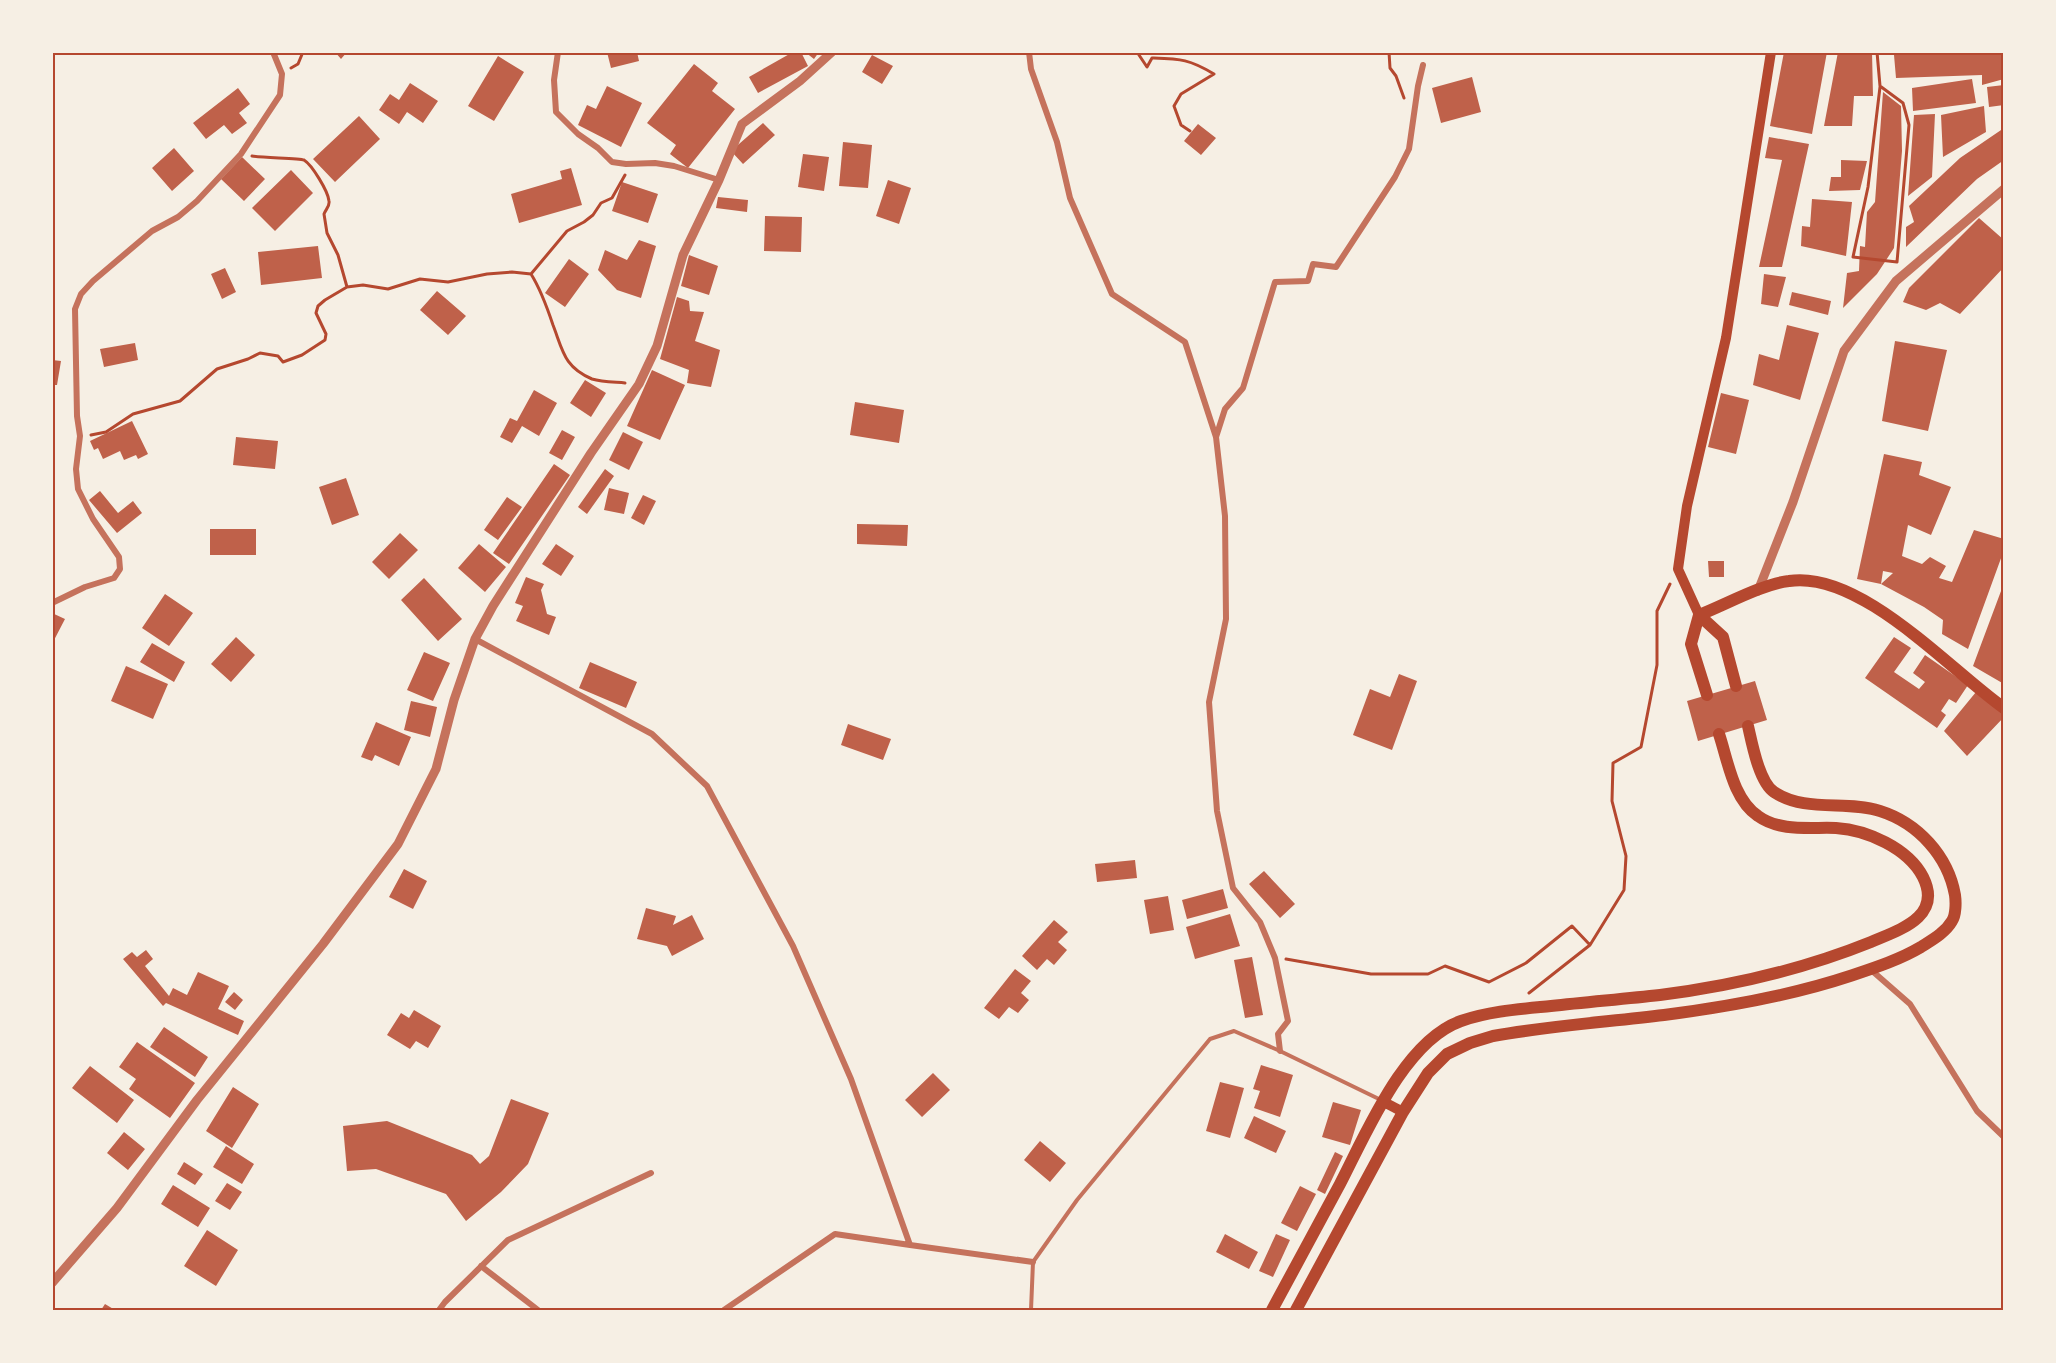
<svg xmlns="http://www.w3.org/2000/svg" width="2056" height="1363" viewBox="0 0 2056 1363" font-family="Signika,sans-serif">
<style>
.building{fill:#bf614a}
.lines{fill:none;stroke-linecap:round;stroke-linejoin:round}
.path{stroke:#b5482f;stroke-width:3}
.service{stroke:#c5725c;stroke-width:4}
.minor{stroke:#c5725c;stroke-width:6}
.tertiary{stroke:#c5725c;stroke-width:9}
.secondary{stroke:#b5482f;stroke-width:10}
.primary{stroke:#b5482f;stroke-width:12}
.neatline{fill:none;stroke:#b5482f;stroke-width:2}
</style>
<rect width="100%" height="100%" fill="#f6efe4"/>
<path class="building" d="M335,52H347L341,59Z
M607,52H637L639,61L611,68Z
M793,52H801L808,66L758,93L749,77Z
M805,52H819L814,59Z
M1784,52H1827L1812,134L1770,126Z
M1838,52H1872L1873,96H1854L1852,126H1824Z
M1935,52H2004V79L1982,85V75L1896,78L1894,55Z
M872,55L893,66L882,84L862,72Z
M498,56L524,72L494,121L468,106Z
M694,64L718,83L712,91L735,109L688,168L670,154L676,145L647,123Z
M1472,77L1481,112L1441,123L1432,88Z
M1972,79L1976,103L1913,111L1912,88Z
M410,83L438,101L423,123L407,112L399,124L379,110L390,94L399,100Z
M2004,85V105L1989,107L1987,87Z
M607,86L642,103L621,147L578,125L587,105L596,109Z
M238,88L250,104L239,113L247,123L232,134L224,125L206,139L193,123Z
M1883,92L1901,106L1902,151L1894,248L1877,274L1843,308L1847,273L1859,271L1860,246L1865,247L1867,212L1875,202Z
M1984,106L1986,132L1943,157L1941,115Z
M1935,114L1932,177L1908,196L1914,115Z
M359,116L380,139L335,182L313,159Z
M763,123L775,135L743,164L731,151Z
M1198,124L1216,138L1201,155L1184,141Z
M2004,128V160L1977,179L1906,247V227L1914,222L1909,206L1960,158Z
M1769,137L1809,144L1782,267H1759L1782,160L1765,158Z
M843,142L872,145L868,188L839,186Z
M174,148L194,171L172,191L152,168Z
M803,154L829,157L824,191L798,187Z
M242,157L265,179L244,201L221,179Z
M1841,160L1867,161L1860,190L1829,191L1831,177H1841Z
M571,168L582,205L519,223L511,194L562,179L560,171Z
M291,170L313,193L275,231L252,208Z
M888,180L911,188L899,224L876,216Z
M622,182L658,194L648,223L612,211Z
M718,197L748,200L747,212L716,208Z
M1812,199L1852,202L1846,256L1801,246L1802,226L1810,227Z
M765,216L802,217L801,252L764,251Z
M1979,218L2004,240V267L1960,314L1940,303L1926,310L1903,302L1909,288Z
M639,240L656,246L641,298L617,290L598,270L605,250L627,260Z
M318,246L322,278L261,285L258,252Z
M689,255L718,266L709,295L681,286Z
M569,259L589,274L565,307L545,293Z
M225,268L236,292L222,299L211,274Z
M1764,274L1786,277L1778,307L1761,304Z
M437,291L466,316L448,335L420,310Z
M1792,292L1831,301L1828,315L1789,305Z
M677,297L689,301L690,311L704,312L695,341L720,350L711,387L687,383L689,370L660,359Z
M1787,325L1819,333L1800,400L1753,385L1759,354L1779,360Z
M1895,341L1947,350L1928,431L1882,421Z
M135,343L138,360L104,367L100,349Z
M52,360L61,361L57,385H52Z
M652,370L685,385L660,440L627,426Z
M585,380L606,393L591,417L570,403Z
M534,390L557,403L539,436L522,426L512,443L500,437L510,418L517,421Z
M1721,393L1749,400L1736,454L1708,447Z
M855,402L904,410L899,443L850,435Z
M132,421L148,454L138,459L136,455L124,460L120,451L103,459L98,448L94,450L90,441Z
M562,430L575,437L562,460L549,453Z
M623,432L643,442L629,470L609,460Z
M236,437L278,441L275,469L233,465Z
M1884,454L1922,462L1919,475L1951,487L1931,535L1908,525L1902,556L1922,564L1930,557L1946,566L1939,578L1952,582L1974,530L2004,539V550L1968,649L1942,634L1943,620L1924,607L1881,584L1893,573L1883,571L1881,584L1857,579Z
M554,464L570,475L509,564L493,553Z
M605,469L614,476L587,514L578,507Z
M346,478L359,515L332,525L319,487Z
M609,488L629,493L624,514L604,510Z
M100,491L118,513L133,501L142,513L117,533L89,500Z
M643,495L656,501L644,525L631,518Z
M507,497L522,507L498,540L484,530Z
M857,524L908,525L907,546L857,544Z
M210,529H256V555H210Z
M400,533L418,550L389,579L372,562Z
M479,544L506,567L485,592L458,568Z
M556,544L574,556L561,576L542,564Z
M1708,561H1724V577H1709Z
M526,577L544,584L541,590L547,614L556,617L549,635L516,621L523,606L515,603Z
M424,578L462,619L438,641L401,600Z
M2004,583V684L1973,666Z
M165,594L193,613L169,646L142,628Z
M52,613L65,619L52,644Z
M236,637L255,655L231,682L211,664Z
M1894,637L1911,648L1894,672L1919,689L1925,682L1913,673L1925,655L1968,685L1956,703L1949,699L1941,711L1946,715L1937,728L1865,678Z
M152,643L185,662L174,682L140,662Z
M424,652L450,663L433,701L407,690Z
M590,662L637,682L626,708L579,688Z
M126,666L168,684L153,719L111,701Z
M1399,674L1417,681L1392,750L1353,735L1370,689L1390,697Z
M1755,681L1767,720L1698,741L1687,701Z
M1976,692L2004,712V717L1967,756L1944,731Z
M411,701L437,707L430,737L404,730Z
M376,722L411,737L399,766L375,755L372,761L361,757Z
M848,724L891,739L883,760L841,745Z
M1135,860L1137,878L1097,882L1095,864Z
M404,869L427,881L413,909L389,897Z
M1264,871L1295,904L1280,918L1249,884Z
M1223,889L1228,908L1187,919L1182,900Z
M1168,896L1174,930L1150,934L1144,900Z
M646,908L676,916L673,925L692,915L704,939L672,956L667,946L637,939Z
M1230,914L1240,946L1195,959L1186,927Z
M1054,920L1068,932L1058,942L1067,950L1054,965L1047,959L1037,970L1022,956Z
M146,950L153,959L145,966L169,996L173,988L187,995L198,972L229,986L218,1009L244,1021L238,1035L166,1003L163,1006L123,959L132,952L137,957Z
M1252,957L1263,1015L1245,1018L1234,960Z
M1015,969L1031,981L1021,993L1029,1000L1018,1013L1009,1007L999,1019L984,1008Z
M234,992L243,1000L235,1010L225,1002Z
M414,1010L441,1026L428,1048L416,1041L410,1049L387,1035L401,1013L409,1018Z
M164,1027L208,1057L195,1077L150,1047Z
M137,1042L195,1083L170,1118L129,1089L136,1079L119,1067Z
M1261,1065L1293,1075L1280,1117L1254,1108L1260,1091L1253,1089Z
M90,1066L134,1100L117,1123L72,1088Z
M933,1073L950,1090L922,1117L905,1100Z
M1220,1082L1244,1088L1230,1138L1206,1131Z
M233,1087L259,1104L232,1148L206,1131Z
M511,1099L549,1113L528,1164L501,1192L466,1221L446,1194L376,1169L347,1171L343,1126L387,1121L472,1155L480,1164L489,1156Z
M1333,1102L1361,1110L1350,1145L1322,1137Z
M1254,1116L1286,1131L1276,1153L1244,1138Z
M124,1132L145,1149L128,1170L107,1153Z
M1040,1141L1066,1163L1050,1182L1024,1160Z
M226,1146L254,1164L242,1184L213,1167Z
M1335,1152L1343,1156L1325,1194L1317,1190Z
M184,1162L203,1174L195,1185L177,1174Z
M227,1183L242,1192L230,1210L215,1201Z
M173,1185L210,1208L198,1227L161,1204Z
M1300,1186L1316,1194L1297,1231L1281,1223Z
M207,1230L238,1250L216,1286L184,1266Z
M1225,1234L1258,1252L1249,1269L1216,1252Z
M1276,1234L1290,1240L1273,1277L1259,1271Z
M105,1304L115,1310H101Z"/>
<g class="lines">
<path class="path" d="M1137,52L1147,67L1152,58C1181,59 1189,59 1214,74L1181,94L1174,106L1181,125L1190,131
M1389,52L1390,68L1396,76L1404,98
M1877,52L1880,86L1903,103L1909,125L1897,262
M291,68L298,64L303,52
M1880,87L1868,187L1853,257L1897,262
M531,274L567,231L584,222L593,215L601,203L612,198L625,175
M347,287L363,285L388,289L420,279L448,282L487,274L512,272L531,274C541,290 547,307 553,325C563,351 564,367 592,379C602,382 614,382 625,383
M91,435L106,432L133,414L180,401L217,369L248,359L260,353L278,356L283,362L302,355L325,340L326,334L316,313L318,306L325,300L347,287L338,255L327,233L324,214C326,209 330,206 329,201C328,191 312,165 304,160C299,158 262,158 252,156
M1286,959L1371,974H1428L1445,966L1489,982L1526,963L1572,926L1590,945
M1529,993L1590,945L1624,890L1626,856L1612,801L1613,763L1641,747L1657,665V611L1670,584"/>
<path class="service" d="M1031,1310L1033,1262L1077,1200L1210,1039L1234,1031L1280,1051L1381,1100"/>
<path class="minor" d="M558,52L554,80L556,112L578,134L598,148L612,162L626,164L655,163L674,166L719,180
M1029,52L1031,69L1057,142L1070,198L1112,294L1185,342L1216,437
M52,603L85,587L114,578L120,569L119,557L93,519L78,489L76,469L80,436L77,416L75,309L81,294L93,281L152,231L178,217L197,201L241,154L280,95L282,74L273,52
M475,639L652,734L707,786L793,946L851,1079L910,1245L1033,1262
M1870,969L1910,1004L1977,1111L2004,1137
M1280,1051L1278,1034L1288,1021L1275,958L1260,922L1233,888L1217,811L1209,702L1226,619L1225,516L1216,437L1225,409L1243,388L1275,282L1308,281L1313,264L1336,267L1395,177L1409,149L1418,86L1423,65
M481,1266L538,1310
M439,1310L445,1302L508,1240L651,1173
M724,1310L835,1234L910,1245"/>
<path class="tertiary" d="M1758,591L1793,502L1844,351L1896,281L2004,189
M52,1283L117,1208L197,1100L323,944L398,844L436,769L454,700L475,639L493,606L591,453L639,384L657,346L683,255L719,180L742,124L800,81L832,52"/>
<path class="secondary" d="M1699,615L1678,569L1687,506L1726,338L1771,52
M1382,1101L1403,1112"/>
<path class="primary" d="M1699,615C1725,605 1762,584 1789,581C1860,570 1949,669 2004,708
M1699,615L1723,637L1736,686
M1699,615L1691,644L1707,695
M1272,1310C1295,1268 1317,1226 1340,1184C1366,1134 1404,1041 1461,1021C1490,1011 1521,1009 1551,1006C1587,1002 1624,999 1660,995C1732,986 1804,969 1871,942C1899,930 1943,917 1923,877C1908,848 1867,830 1836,828C1810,827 1780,832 1758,816C1733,799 1728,761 1719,734
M1296,1310L1403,1112L1428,1073L1447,1054L1470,1043L1493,1036C1549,1026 1607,1022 1664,1015C1726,1007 1790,996 1850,976C1874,968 1899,960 1921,947C1932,940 1945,933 1952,921C1956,915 1956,902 1955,895C1948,856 1918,823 1880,811C1846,800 1806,813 1774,792C1759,782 1752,743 1748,726"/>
</g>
<rect width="2056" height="1363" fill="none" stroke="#f6efe4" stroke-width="108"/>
<rect x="54" y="54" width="1948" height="1255" class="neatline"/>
</svg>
